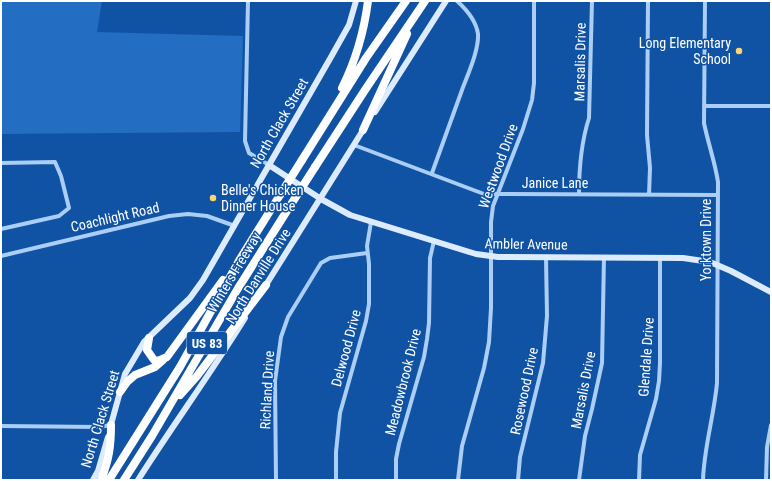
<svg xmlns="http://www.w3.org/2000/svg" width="772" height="481" viewBox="0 0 772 481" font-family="'Roboto Condensed',sans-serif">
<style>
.green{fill:#236dc2}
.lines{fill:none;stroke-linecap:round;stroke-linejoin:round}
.street{stroke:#abcef6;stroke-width:4}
.secondary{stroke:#dcebfe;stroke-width:6}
.highway{stroke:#fff;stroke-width:8}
.highway-bridge{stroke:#fff;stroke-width:8}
.poi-dot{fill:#ffd470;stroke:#1053a4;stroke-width:1.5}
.labels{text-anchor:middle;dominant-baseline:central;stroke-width:3;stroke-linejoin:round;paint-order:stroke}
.shield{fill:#1053a4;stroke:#b7cbe4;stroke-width:1}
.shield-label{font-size:13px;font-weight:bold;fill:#fff}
.poi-label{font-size:14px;fill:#fff;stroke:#1053a4;text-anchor:end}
.street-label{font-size:14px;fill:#fff;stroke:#1053a4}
</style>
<rect width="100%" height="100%" fill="#1053a4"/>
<path class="green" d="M1,1H102L97,32L243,36L240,132L1,134Z"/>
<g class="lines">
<path class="street" d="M248,1L245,141L249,153L269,165
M648,1L647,135L650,168L649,195
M704,106H771
M354,145L484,194L718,195
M1,163L55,162L61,176L69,208L59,216L1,229
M432,173C442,145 452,117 462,90C468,74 479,50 478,34C476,20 467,10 457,1
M579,194C579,168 581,143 589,118L592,1
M1,256L169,216L188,214L207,216L235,226
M1,426L99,427L111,425
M276,480L275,381L281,337L288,317L321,263L330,258L367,253
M336,480V452L340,413L366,321L369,304V264L367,246L371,222
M396,480V459L399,444L424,357L427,339L429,323L430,258L434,241
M458,480L462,446L484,368L489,342L491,308V222L493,206L523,129L532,100L534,83V1
M518,480L520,457L543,363L547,316L546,257
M579,480L585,436L592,409L602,363L604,257
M639,480L640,455L656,399L659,381L660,363V258
M703,480C704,447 714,416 717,383L718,182C715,162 708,143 704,123L705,1
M766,480L767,447L771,425"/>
<path class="secondary" d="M375,112L446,1
M269,165L321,199L350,215L476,254L498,257L683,258L710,262L731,271L771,292
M264,288L365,127
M110,428L125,374L144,342L190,298L203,280L331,57L349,25L356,1
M93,480L98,471L108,437
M138,480C173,425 211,373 245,318"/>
<path class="highway" d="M342,88C356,60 364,32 368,1
M363,130L407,34
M302,160L366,58L406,1
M315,167L365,90L425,1
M149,338L147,350L154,360L158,361L167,357L223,280
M120,392L127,382L135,375L155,367L163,360
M180,395L197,376L266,285
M101,480C109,460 111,446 111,425
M109,480L180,367L240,259L280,195
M124,480L152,436L237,290L290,206"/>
<path class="highway-bridge" d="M280,195L302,160
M290,206L315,167"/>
</g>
<g class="poi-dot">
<circle cx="739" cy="51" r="4"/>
<circle cx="213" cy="198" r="4"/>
</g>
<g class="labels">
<rect class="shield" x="187" y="332" width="40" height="22" rx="3"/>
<g class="shield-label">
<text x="207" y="343">US 83</text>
</g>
<g class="poi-label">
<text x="731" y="43">Long Elementary<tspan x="731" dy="16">School</tspan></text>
<text x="221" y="190" text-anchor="start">Belle's Chicken<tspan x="221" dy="16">Dinner House</tspan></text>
</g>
<g class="street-label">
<text transform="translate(580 62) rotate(-89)">Marsalis Drive</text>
<text transform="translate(279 123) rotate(-60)">North Clack Street</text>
<text transform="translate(498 166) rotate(-70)">Westwood Drive</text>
<text x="555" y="183">Janice Lane</text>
<text transform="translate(115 217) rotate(-13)">Coachlight Road</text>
<text transform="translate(706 240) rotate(-90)">Yorktown Drive</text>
<text transform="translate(526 244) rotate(1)">Ambler Avenue</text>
<text transform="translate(234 272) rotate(-59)">Winters Freeway</text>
<text transform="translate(258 276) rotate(-58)">North Danville Drive</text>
<text transform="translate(346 348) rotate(-75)">Delwood Drive</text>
<text transform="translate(646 357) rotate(-86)">Glendale Drive</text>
<text transform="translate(403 382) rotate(-76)">Meadowbrook Drive</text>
<text transform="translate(267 390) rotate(-87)">Richland Drive</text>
<text transform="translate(583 390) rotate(-79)">Marsalis Drive</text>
<text transform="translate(524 391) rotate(-78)">Rosewood Drive</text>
<text transform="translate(100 419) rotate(-73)">North Clack Street</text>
</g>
</g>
<rect width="772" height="481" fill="none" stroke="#ffffff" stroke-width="4"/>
</svg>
